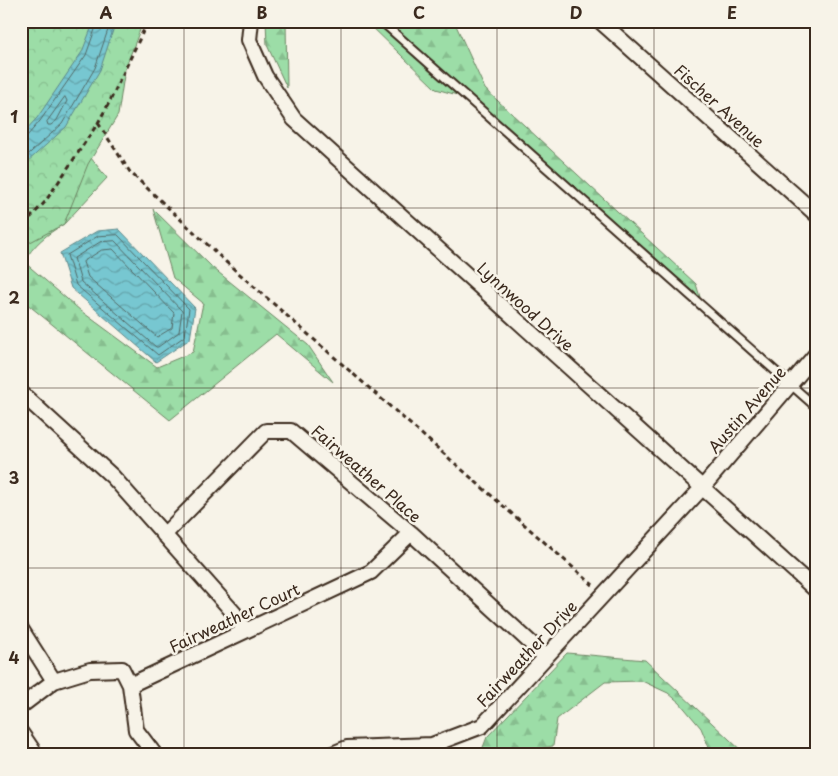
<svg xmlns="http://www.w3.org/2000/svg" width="838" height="776" viewBox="0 0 838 776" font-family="'Playpen Sans',sans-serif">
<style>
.forest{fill:url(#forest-firs);stroke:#6c8462}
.park{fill:url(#park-crowns);stroke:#6c8462}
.water{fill:url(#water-waves);stroke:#5f8889}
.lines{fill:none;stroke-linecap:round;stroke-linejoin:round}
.shore{stroke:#536966;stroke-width:1}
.lane-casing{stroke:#3b2a1e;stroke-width:11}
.street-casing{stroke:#3b2a1e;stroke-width:18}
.path{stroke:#3b2a1e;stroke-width:3;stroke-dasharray:5 4;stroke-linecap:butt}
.lane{stroke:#f7f3e8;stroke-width:7}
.street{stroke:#f7f3e8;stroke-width:14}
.grid{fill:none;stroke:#3b2a1e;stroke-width:1;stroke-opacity:0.55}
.labels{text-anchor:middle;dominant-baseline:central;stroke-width:5;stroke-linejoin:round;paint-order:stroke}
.street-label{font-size:16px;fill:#3b2a1e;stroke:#f7f3e8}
.neatline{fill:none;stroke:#3b2a1e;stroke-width:2}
.grid-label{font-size:16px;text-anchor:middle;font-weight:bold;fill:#3b2a1e}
</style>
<defs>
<pattern id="forest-firs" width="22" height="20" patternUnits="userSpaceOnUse" patternTransform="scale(1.25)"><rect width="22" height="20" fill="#9cdda7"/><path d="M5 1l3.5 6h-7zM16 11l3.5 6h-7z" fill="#87be8f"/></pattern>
<pattern id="park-crowns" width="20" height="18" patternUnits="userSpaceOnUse" patternTransform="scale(1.25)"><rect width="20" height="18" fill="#9cdda7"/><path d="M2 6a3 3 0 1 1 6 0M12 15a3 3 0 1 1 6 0" fill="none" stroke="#87be8f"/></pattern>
<pattern id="water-waves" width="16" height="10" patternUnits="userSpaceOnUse" patternTransform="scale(1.25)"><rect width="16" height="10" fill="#77c7d1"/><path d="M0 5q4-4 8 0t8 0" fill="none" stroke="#63a2a9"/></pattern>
</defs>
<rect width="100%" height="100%" fill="#f7f3e8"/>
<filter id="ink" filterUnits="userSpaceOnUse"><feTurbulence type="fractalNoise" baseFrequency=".02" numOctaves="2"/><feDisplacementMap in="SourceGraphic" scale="10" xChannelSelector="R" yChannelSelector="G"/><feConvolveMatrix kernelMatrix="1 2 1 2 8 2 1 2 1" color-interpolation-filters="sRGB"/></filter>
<g filter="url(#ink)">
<path class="forest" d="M266,21H286L287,88L267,45Z
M366,21H454L485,89L696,284L700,297L475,100L436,89Z
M66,127L107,178L64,224C47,234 33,245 24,262L81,311L157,367L193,352L203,303L173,278L153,209L213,268L308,345L333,382L276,334L170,420L21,299V169Z
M567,653L645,660L746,755H712L701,728L680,703L668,693L642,681L605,682L557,719L553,746L495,755H480L487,737Z"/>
<path class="park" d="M21,21H145L143,22L125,69L118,115L88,164L64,224L21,247Z"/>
<path class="water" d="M94,21H116L100,70L66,127L26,163L21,169V135L37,118L82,52Z
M119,229L195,308L190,339L156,362L71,288L60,253L97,231Z"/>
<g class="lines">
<path class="shore" d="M65,97L67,101L57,120L51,125H48L47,122Z
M21,138L27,136L40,121L86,55L98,21
M21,161L62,124L95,68L111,21
M118,235L189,309L185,336L158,355L76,285L67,255L98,236Z
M115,241L182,311L179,332L158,347H156L81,282L74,258L100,242Z
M102,250L113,249L174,313L172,328L157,337L88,277L83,262Z"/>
<g class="lane-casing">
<path id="lane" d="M381,21L817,408
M809,21L817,28"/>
</g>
<g class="street-casing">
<path id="street" d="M251,21L249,40L265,76L294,119L817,591
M600,21L817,215
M21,393L113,477L234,613L245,631
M164,535L266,431H291L411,533L546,657
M21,629L54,681
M21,706L54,681L90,670L122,669L130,685
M21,733L36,755
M155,755L136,730L130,685L371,572L411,533
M330,755L347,748L432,745L482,726L702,488L817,353"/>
</g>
<path class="path" d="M98,123L130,172L226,262L593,585
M21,222L31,217L45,202L98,123L110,101L148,21"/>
<use href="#lane" class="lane"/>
<use href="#street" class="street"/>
</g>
</g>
<path class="grid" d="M184,21V755M341,21V755M497,21V755M654,21V755M21,208H817M21,388H817M21,568H817"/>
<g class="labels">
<g class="street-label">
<text transform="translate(720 105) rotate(42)">Fischer Avenue</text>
<text transform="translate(526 306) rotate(42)">Lynnwood Drive</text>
<text transform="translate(746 409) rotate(-49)">Austin Avenue</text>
<text transform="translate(367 473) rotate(41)">Fairweather Place</text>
<text transform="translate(234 617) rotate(-25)">Fairweather Court</text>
<text transform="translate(526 653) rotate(-47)">Fairweather Drive</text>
</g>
</g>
<rect width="838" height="776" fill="none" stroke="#f7f3e8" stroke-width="55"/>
<rect x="28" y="28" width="782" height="720" class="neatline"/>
<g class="grid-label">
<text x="106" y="19">A</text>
<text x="262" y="19">B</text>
<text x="419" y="19">C</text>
<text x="576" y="19">D</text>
<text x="732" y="19">E</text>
<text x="14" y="123">1</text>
<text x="14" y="304">2</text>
<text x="14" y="484">3</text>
<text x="14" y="664">4</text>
</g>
</svg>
